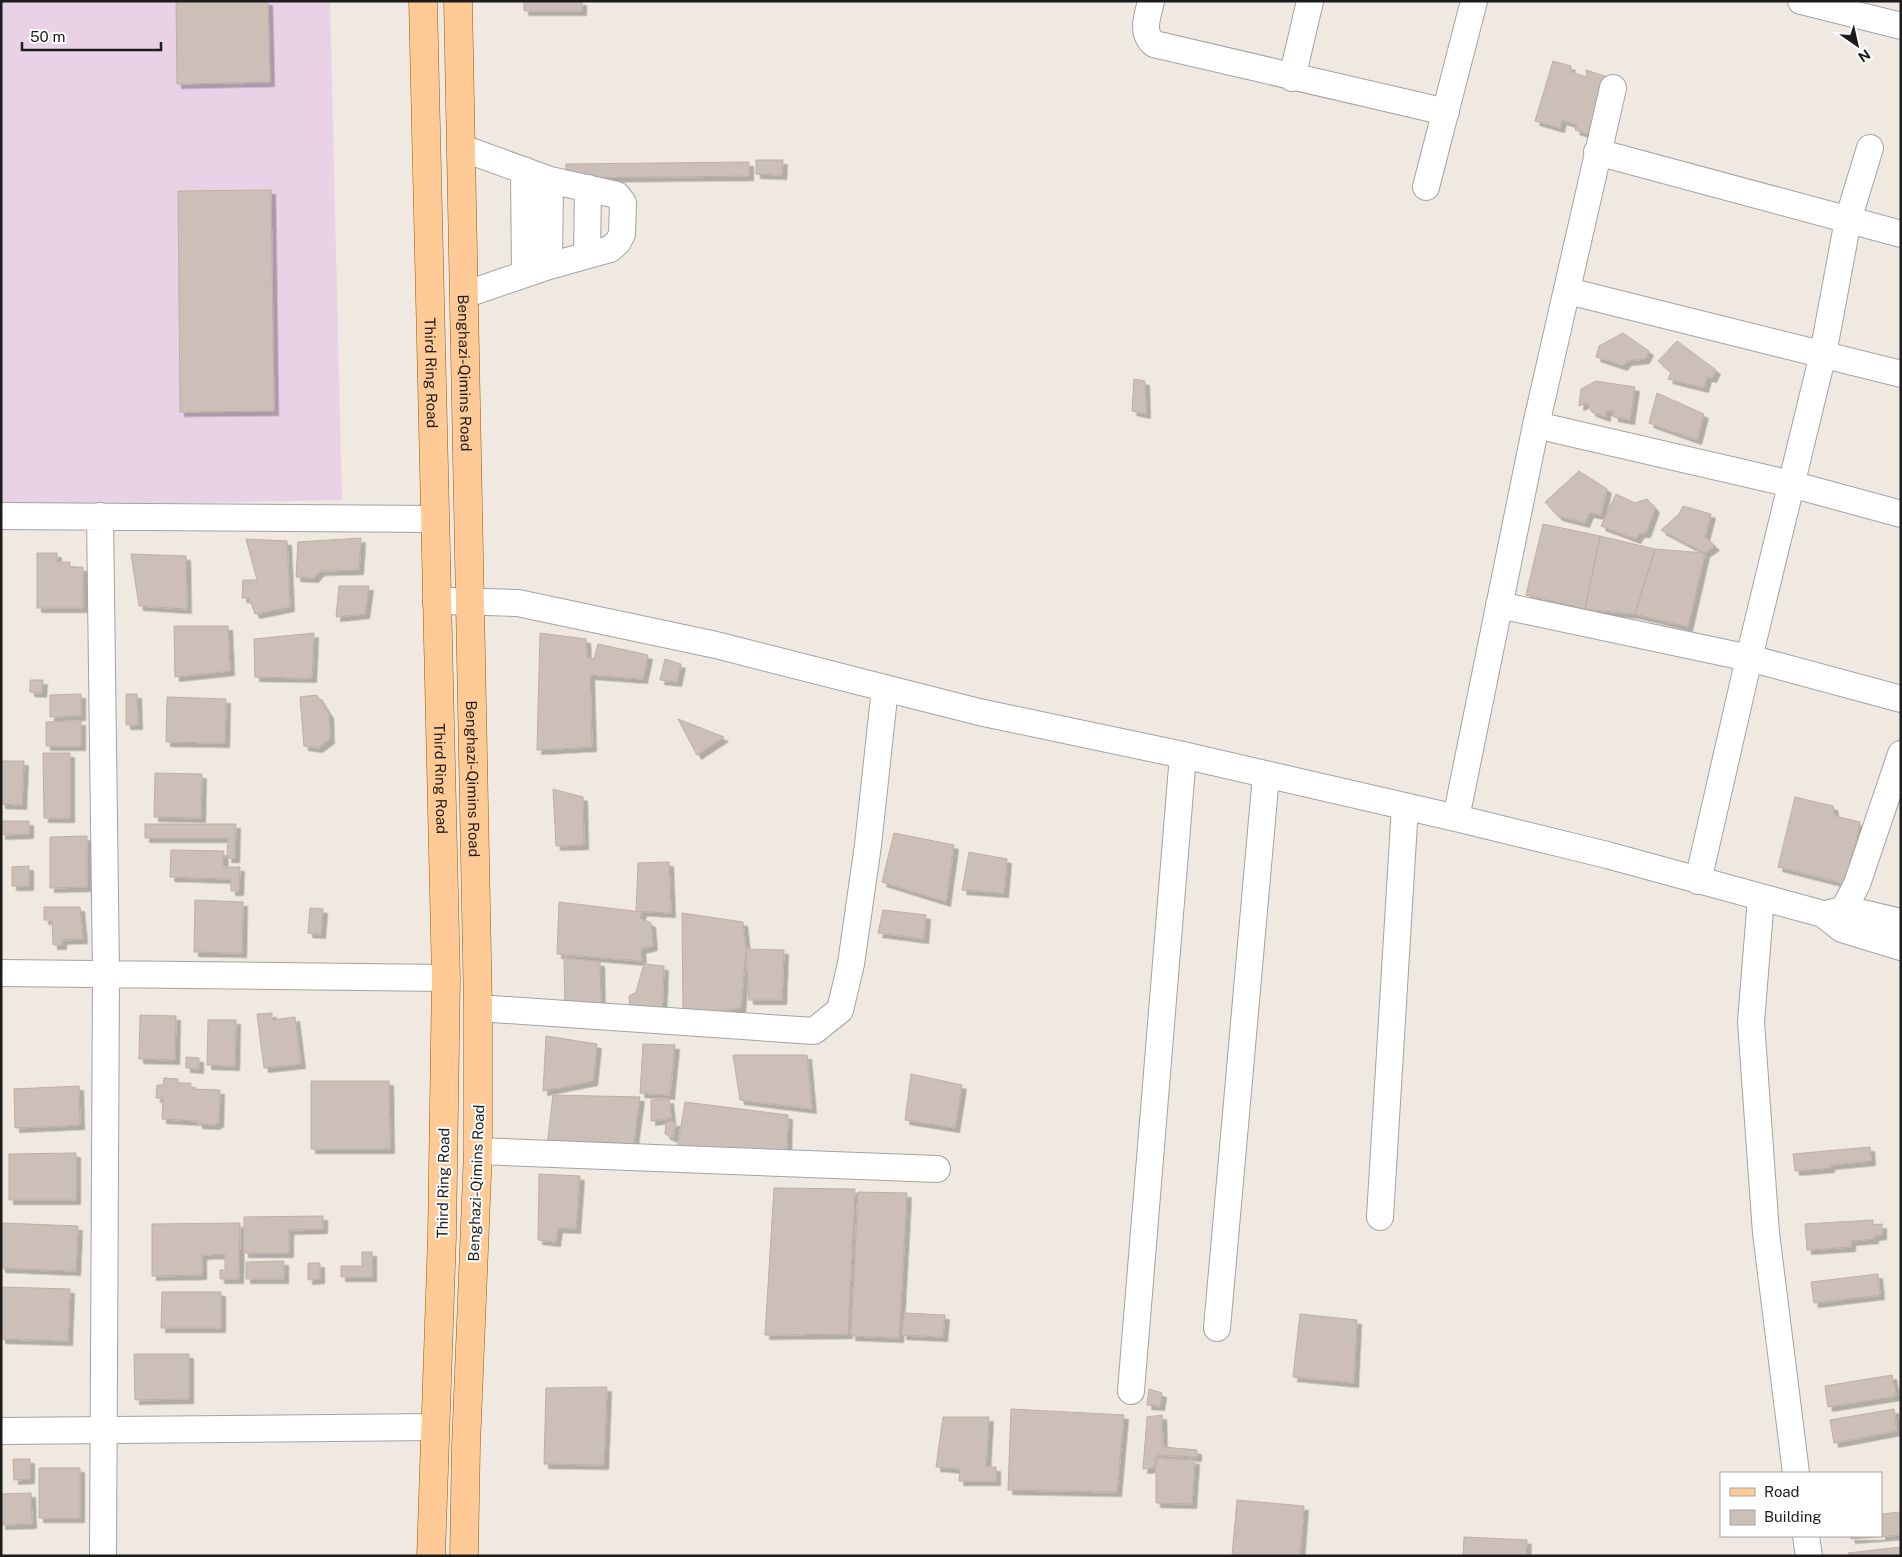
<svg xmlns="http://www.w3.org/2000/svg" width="1902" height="1557" viewBox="0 0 1902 1557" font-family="'Public Sans',sans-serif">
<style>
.industrial{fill:#e9d2e6}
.building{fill:#cbbfb7;stroke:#c2aea2;filter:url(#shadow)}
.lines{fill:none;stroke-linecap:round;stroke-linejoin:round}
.minor-casing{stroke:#a3a3a3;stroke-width:28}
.major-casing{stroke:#955900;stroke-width:29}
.minor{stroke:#fff;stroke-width:26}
.major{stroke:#ffca96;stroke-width:28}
.labels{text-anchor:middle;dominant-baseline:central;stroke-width:4;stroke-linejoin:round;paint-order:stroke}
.street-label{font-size:15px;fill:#1c1c1c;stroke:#fff}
</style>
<defs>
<filter id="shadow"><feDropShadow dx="4.5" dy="4.5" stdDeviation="0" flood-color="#0004"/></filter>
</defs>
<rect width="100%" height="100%" fill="#efe9e1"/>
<path class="industrial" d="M1,1H330L342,500L1,507Z"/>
<path class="building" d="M176,1H268L270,82L177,84Z
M524,1H582V11H524Z
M1553,61L1571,66V72L1587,77L1586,70L1611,78L1595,136L1575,130L1577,125L1562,120L1560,128L1535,121Z
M756,160H783L782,175L756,174Z
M749,162V176L566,178V164Z
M271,190L274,411L180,412L178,191Z
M1623,333L1649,351L1645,359L1627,361L1623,366L1596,357L1599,346Z
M1677,341L1716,370L1712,378L1707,377L1704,388L1668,379L1671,372L1658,361Z
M1134,379L1145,381L1146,414L1132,411Z
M1596,381L1635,387L1630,420L1614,417L1613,411H1606V417L1592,412L1587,403L1579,406L1581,389Z
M1657,393L1704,414L1697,440L1649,423Z
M1579,471L1607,489L1601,515L1589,513L1585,523L1558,516L1545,502Z
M1616,494L1635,503L1647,499L1655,508L1646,533H1640L1636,539L1601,526Z
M1683,506L1711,514L1705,537L1715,546L1705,553L1661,530L1679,514Z
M1543,524L1600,536L1585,609L1526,595Z
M1600,536L1655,549L1635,614L1585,609Z
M361,538L359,570L320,571L314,578L296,577L298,542Z
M246,539L287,541L290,607L255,614L249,598H242L243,580H257Z
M1655,549L1705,553L1688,627L1635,614Z
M37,553H57V562H70V567H83V608H37Z
M131,554L186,556L187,609L139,606Z
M339,586H369L365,614L336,617Z
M174,626H228L230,671L175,677Z
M314,633L312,678L255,677L254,639Z
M540,633L586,639L587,657L594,659L598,644L648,655L643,679L590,675L592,747L537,750Z
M665,659L681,664L677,682L660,680Z
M30,680H43L42,693L30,692Z
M81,694V716L50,717V695Z
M126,694H137L138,725H126Z
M317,695L329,714L330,739L318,748L304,746L300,697Z
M167,697L226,699L225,743L166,742Z
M678,719L724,737L697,755Z
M81,721V746H46V722Z
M43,753H70V818H44Z
M1,761H24L22,805L1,804Z
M155,773L202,774L201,818L154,817Z
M553,789L583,797L584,845L556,846Z
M1795,797L1833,806L1835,816L1860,822L1845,884L1778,867Z
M1,821H29V834L1,835Z
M145,824H236L235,858H227L228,838H145Z
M894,833L954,845L946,902L882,882Z
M87,836V887L50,888V837Z
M171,850L224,851L223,867H240L239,891H231V879L170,877Z
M969,852L1007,859L1004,893L962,890Z
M669,862L671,913L636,911L638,863Z
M29,866V886H12V867Z
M195,900L243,902L242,953L194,952Z
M559,902L642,912L640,918L651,923L653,946L641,949L642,961L557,954Z
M44,907H80L83,939L62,940V945H53L52,920H44Z
M310,908L323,909L321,934L308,933Z
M883,910L926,915L924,939L878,933Z
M682,913L743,922L746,949L741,1008L683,1017Z
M746,949L784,950L782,1000H749Z
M564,958L600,962L601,1010L565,1009Z
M644,964L664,966L662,1017L630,1012L629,996L636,992Z
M272,1013V1020L295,1017L301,1064L264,1068L257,1014Z
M140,1015L176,1016L175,1060L139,1059Z
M208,1020H236L235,1066L207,1065Z
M546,1036L597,1044L593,1081L543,1091Z
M643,1044L675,1045L670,1095L640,1093Z
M733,1055H807L812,1109L740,1100Z
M186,1057L199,1058V1069L186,1068Z
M911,1074L962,1085L955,1128L905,1120Z
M164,1078L178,1079V1083H191V1089L220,1090L219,1123H216V1125L198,1124V1121L162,1119L163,1098H156L157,1085H163Z
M311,1081H389L390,1149H311Z
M79,1086L80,1125L15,1128L14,1089Z
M553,1095L640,1097L633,1148L547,1145Z
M669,1099L671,1118L651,1121V1100Z
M685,1102L788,1115L787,1153L677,1149Z
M666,1122H676L673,1138L665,1134Z
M1870,1147L1871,1161L1830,1165V1168L1795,1171L1793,1154Z
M76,1153V1200H9V1154Z
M539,1174L580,1176L576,1229L558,1228L556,1242L538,1240Z
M774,1188L855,1189L848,1334L765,1335Z
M858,1192L907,1193L899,1338L851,1336Z
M323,1216V1229L289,1230V1253H244V1217Z
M1873,1220V1225L1882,1224V1235L1874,1236V1239L1851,1241V1247L1807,1250L1805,1224Z
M1,1223L78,1226L76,1271L1,1268Z
M240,1223L239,1279H220V1270H225V1254L202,1255V1275L152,1276V1224Z
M362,1252H372V1277H341V1266H362Z
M284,1261V1279H246V1262Z
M308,1263H320V1279L308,1280Z
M1878,1274L1880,1295L1814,1303L1811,1282Z
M1,1287L70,1289L68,1341L1,1339Z
M162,1292H221V1328H161Z
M904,1313L945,1315L943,1337L902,1335Z
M1300,1314L1357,1320L1354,1383L1293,1377Z
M134,1354H189V1399L135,1400Z
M1892,1375L1896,1396L1828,1407L1825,1386Z
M607,1387L604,1465L544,1464L546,1388Z
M1149,1389L1162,1393L1160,1406L1147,1405Z
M1011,1409L1124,1415L1117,1492L1008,1490Z
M1894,1409L1897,1431L1834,1443L1830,1420Z
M1162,1415L1163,1447L1197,1450V1457L1157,1455L1153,1468L1143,1469L1147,1417Z
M943,1417H989L986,1467H996V1481H959L960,1469L936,1467Z
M1156,1458L1195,1460L1192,1504L1156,1503Z
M13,1459H30V1479L14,1480Z
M39,1468H80V1518H39Z
M31,1493L32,1524L1,1525V1494Z
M1237,1500L1304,1506L1300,1556H1232Z
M1901,1512V1535L1851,1539L1850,1536H1881V1514Z
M1464,1537L1527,1540L1526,1556H1463Z
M1901,1547V1556H1849L1848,1553Z"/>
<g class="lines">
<g class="minor-casing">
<path id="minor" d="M1151,1C1148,16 1140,32 1154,44L1446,112
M1801,1L1901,26
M1292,78L1310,1
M462,148L550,180L617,195L623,203L622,234L618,242L610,249L549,266L464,295
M1597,152L1901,234
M524,170L525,274
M1426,187L1474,1
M587,255L588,188
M549,266L550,180
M1568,291L1901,374
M1536,425L1791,484L1901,514
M1,516L434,519
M100,516L106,974L103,1556
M436,602L454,601L518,603L716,645L979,712L1183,755L1456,818L1607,855L1823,914L1842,929L1901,947
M1499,605L1749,658L1901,699
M1456,818L1536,425L1613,88
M1698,881L1749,658L1823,354L1848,220L1870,148
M1761,898L1751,1022L1766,1233L1796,1473
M1829,913L1845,909L1901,922
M1836,924L1857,884L1901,754
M1,973L446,978
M478,1008L814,1031L840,1010L851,964L868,845L885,688
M478,1151L937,1169
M1380,1217L1405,806
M1217,1328L1266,775
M1131,1391L1183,755
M1,1431L436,1427
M1806,1536L1809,1556"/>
</g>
<g class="major-casing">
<g id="major">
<path id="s1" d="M423,1L446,978L442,1236L431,1556"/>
<path id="s2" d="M458,1L478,1008V1151L466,1446L464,1556"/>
</g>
</g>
<use href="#minor" class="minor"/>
<use href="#major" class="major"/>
</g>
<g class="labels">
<g class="street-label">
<text stroke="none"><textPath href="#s1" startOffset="372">Third Ring Road</textPath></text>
<text stroke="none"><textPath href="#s2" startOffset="372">Benghazi-Qimins Road</textPath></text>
<text stroke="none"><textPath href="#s1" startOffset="778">Third Ring Road</textPath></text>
<text stroke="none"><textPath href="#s2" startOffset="778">Benghazi-Qimins Road</textPath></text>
<text transform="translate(443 1183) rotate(-89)">Third Ring Road</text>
<text transform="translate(476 1183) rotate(-88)">Benghazi-Qimins Road</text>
</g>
</g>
<rect width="1902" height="1557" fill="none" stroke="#1c1c1c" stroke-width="5"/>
<rect x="1720" y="1472" width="162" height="65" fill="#ffffff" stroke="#a4a4a4"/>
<rect x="1730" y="1488" width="25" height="8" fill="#ffca96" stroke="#a4a4a4"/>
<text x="1764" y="1497" font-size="15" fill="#1c1c1c">Road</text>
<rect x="1730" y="1510" width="25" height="15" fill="#cbbfb7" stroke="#a4a4a4"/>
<text x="1764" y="1522" font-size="15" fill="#1c1c1c">Building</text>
<g transform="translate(1857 45) rotate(146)" stroke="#ffffff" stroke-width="4" paint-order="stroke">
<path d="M0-4L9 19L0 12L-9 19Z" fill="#1c1c1c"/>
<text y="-8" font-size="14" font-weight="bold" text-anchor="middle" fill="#1c1c1c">N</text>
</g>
<path d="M22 42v8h139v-8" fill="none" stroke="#1c1c1c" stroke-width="2.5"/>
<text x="30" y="42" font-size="15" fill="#1c1c1c" stroke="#ffffff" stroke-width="4" paint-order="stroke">50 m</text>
</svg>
